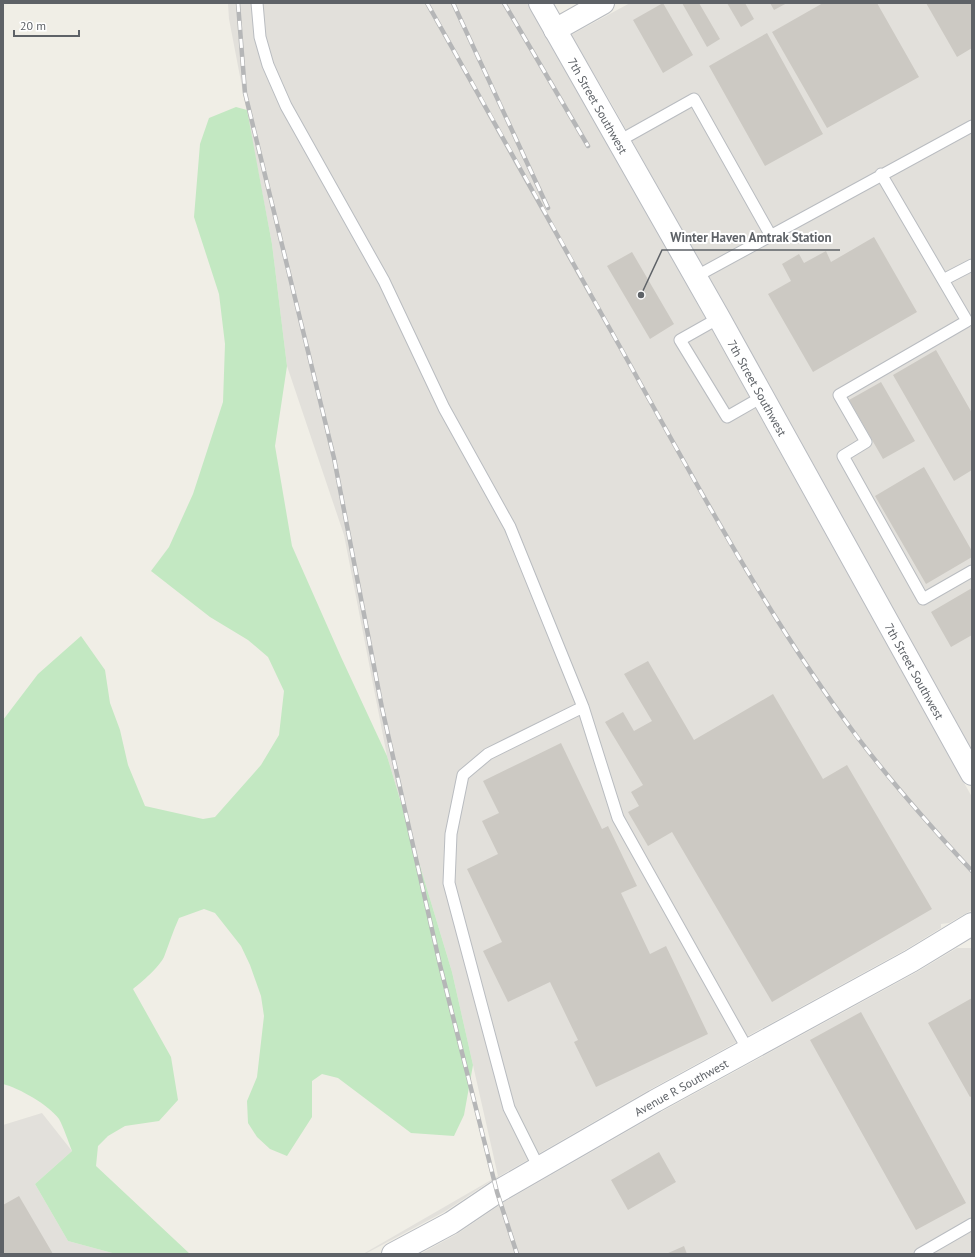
<svg xmlns="http://www.w3.org/2000/svg" width="975" height="1257" viewBox="0 0 975 1257" font-family="'PT Sans',sans-serif">
<style>
.industrial{fill:#e2e0db}
.green{fill:#c3e8c2}
.building{fill:#ccc9c3}
.lines{fill:none;stroke-linecap:round;stroke-linejoin:round}
.lane-casing{stroke:#b9bcc0;stroke-width:13}
.street-casing{stroke:#b9bcc0;stroke-width:24}
.secondary-casing{stroke:#b8bbc0;stroke-width:24}
.lane{stroke:#fff;stroke-width:11}
.street{stroke:#fff;stroke-width:22}
.secondary{stroke:#fff;stroke-width:22}
.rail-casing{stroke:#b5b6b7;stroke-width:4.5}
.rail{stroke:#fff;stroke-width:3;stroke-dasharray:9;stroke-linecap:butt}
.labels{text-anchor:middle;dominant-baseline:central;stroke-width:4;stroke-linejoin:round;paint-order:stroke}
.street-label{font-size:12px;fill:#5e6267;stroke:#fff}
.leader{fill:none;stroke:#5e6267;stroke-width:1.5}
.callout-dot{fill:#5e6267;stroke:#fff;stroke-width:1.5}
.callout-label{font-size:13px;text-anchor:middle;font-weight:bold;fill:#5e6267;stroke:#fff;stroke-width:4;stroke-linejoin:round;paint-order:stroke}
</style>
<rect width="100%" height="100%" fill="#f0eee6"/>
<path class="industrial" d="M228,3H527L590,111L972,797V910L949,923L941,924V928L905,950L649,1090L491,1181L444,1212L365,1254H363L498,1176L452,972L387,756L344,535L287,366L272,244L229,19Z
M630,3H972V751L610,101L571,35Z
M957,948H972V1254H420L457,1234L504,1202L661,1112L917,972Z
M42,1113L72,1151L35,1184L68,1241L116,1254H3V1125Z"/>
<path class="green" d="M236,107L247,110L272,244L287,366L275,446L292,546L341,657L387,756L452,972L473,1065L464,1115L454,1136L411,1133L338,1078L322,1074L312,1081V1117L287,1156L270,1149L257,1137L248,1123L247,1101L257,1077L264,1016L261,996L250,965L241,946L215,913L204,909L179,918C173,931 169,944 164,957C159,967 142,982 133,989L171,1057L178,1100L159,1121L125,1126L108,1136L98,1146L96,1166L190,1254H116L68,1241L35,1184L72,1151C68,1141 64,1128 59,1119C49,1105 19,1088 3,1084V720L38,674L81,636L105,670L110,703L120,730L128,765L145,806L203,819L215,817L261,765L279,735L284,691L268,657L248,640L210,617L151,571L169,547L193,494L223,402L225,344L219,294L194,217L200,144L209,118Z"/>
<path class="building" d="M663,3L693,55L663,73L633,20Z
M682,3H699L720,39L707,47Z
M727,3H745L754,19L741,27Z
M770,3H787L774,10Z
M823,3H877L919,77L827,128L772,32Z
M926,3H972V48L957,57Z
M767,33L823,134L765,166L709,66Z
M874,237L917,312L813,372L768,294L791,281L782,264L799,254L804,263L826,251L831,262Z
M632,252L674,324L650,339L607,266Z
M936,350L972,413V470L954,481L893,375Z
M881,382L915,441L883,459L849,400Z
M924,467L972,551V557L926,584L875,496Z
M972,588V635L951,647L931,612Z
M648,661L694,740L773,694L823,779L847,765L932,909L772,1002L672,832L648,846L628,812L639,806L631,792L643,785L605,722L623,712L634,731L652,721L624,674Z
M561,743L602,829L608,826L637,886L621,893L650,954L666,946L708,1034L596,1087L574,1042L578,1040L550,982L508,1002L483,951L502,942L467,869L498,854L482,821L499,813L483,781Z
M972,998V1096L970,1097L928,1023Z
M861,1012L966,1203L916,1230L810,1040Z
M659,1152L676,1182L628,1210L611,1180Z
M19,1196L53,1254H3V1205Z
M684,1246L687,1254H666Z"/>
<g class="lines">
<g class="lane-casing">
<path id="lane" d="M257,3L260,37L268,65L286,106L384,281L444,408L510,527L583,707
M619,141L694,99L771,236
M881,174L967,321L839,395L866,442L843,456L923,599L972,571
M695,277L972,126
M943,280L972,265
M719,318L680,340L727,417L762,397
M539,1168L509,1108L449,883L451,834L463,775L488,754L583,707L618,818L748,1050
M920,1254L972,1224"/>
</g>
<g class="street-casing">
<path id="street" d="M555,30L603,3"/>
</g>
<g class="secondary-casing">
<g id="secondary">
<path id="s1" d="M540,3L719,318L972,774"/>
<path id="s2" d="M393,1254L451,1223L497,1192L655,1101L911,961L972,924"/>
</g>
</g>
<use href="#lane" class="lane"/>
<use href="#street" class="street"/>
<use href="#secondary" class="secondary"/>
<g class="rail-casing">
<path id="rail" d="M238,3L245,93L334,458L382,708L440,965L497,1192L517,1254
M427,3C493,120 559,237 624,354C697,485 768,618 858,738C893,784 932,828 972,871
M453,3L548,208
M504,3L588,146"/>
</g>
<use href="#rail" class="rail"/>
</g>
<g class="labels">
<g class="street-label">
<text stroke="none"><textPath href="#s1" startOffset="118">7th Street Southwest</textPath></text>
<text stroke="none"><textPath href="#s1" startOffset="442">7th Street Southwest</textPath></text>
<text stroke="none"><textPath href="#s1" startOffset="766">7th Street Southwest</textPath></text>
<text stroke="none"><textPath href="#s2" startOffset="333">Avenue R Southwest</textPath></text>
</g>
</g>
<path class="leader" d="M641 295L662 250H840"/>
<circle class="callout-dot" cx="641" cy="295" r="4"/>
<g class="callout-label">
<text x="751" y="242">Winter Haven Amtrak Station</text>
</g>
<rect width="975" height="1257" fill="none" stroke="#5e6267" stroke-width="8"/>
<path d="M14 30v6h65v-6" fill="none" stroke="#5e6267" stroke-width="2"/>
<text x="20" y="30" font-size="12" fill="#5e6267" stroke="#ffffff" stroke-width="3" paint-order="stroke">20 m</text>
</svg>
